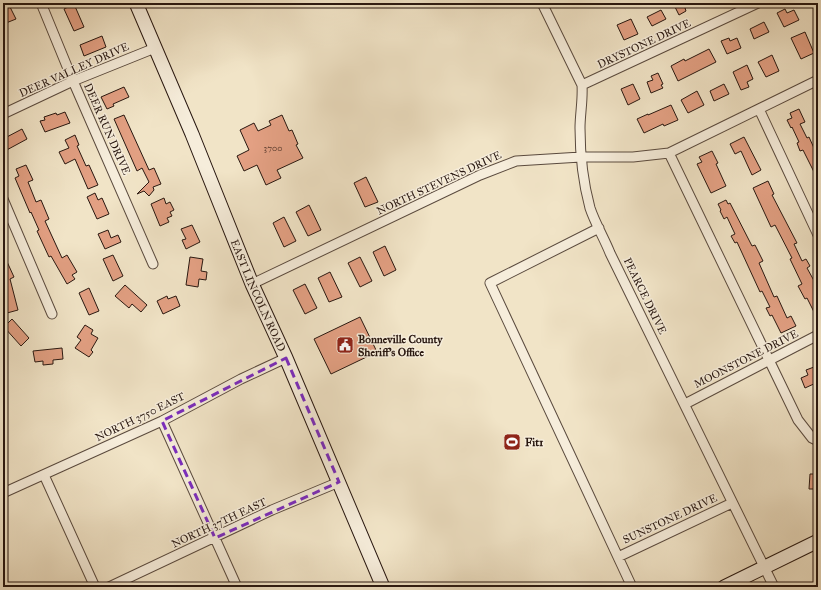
<svg xmlns="http://www.w3.org/2000/svg" width="821" height="590" viewBox="0 0 821 590" font-family="'IM FELL Great Primer',serif">
<style>
.building{fill:#e3a083;stroke:#281710}
.lines{fill:none;stroke-linecap:round;stroke-linejoin:round}
.minor-casing{stroke:#5a4a3e;stroke-width:11}
.secondary-casing{stroke:#281710;stroke-width:15}
.minor{stroke:#f6eddb;stroke-width:9}
.secondary{stroke:#f6eddb;stroke-width:13}
.marked{fill:none;stroke:#7b2cbf;stroke-width:3;stroke-dasharray:8 5;stroke-linejoin:round}
.labels{text-anchor:middle;dominant-baseline:central;stroke-width:3;stroke-linejoin:round;paint-order:stroke}
.number-label{font-size:9px;fill:#57392d}
.street-label{font-size:11px;fill:#281710;stroke:#f6eddb}
.poi-label{font-size:11px;font-weight:bold;fill:#281710;stroke:#f6eddb;text-anchor:start}
</style>
<rect width="100%" height="100%" fill="#f1e4c7"/>
<filter id="stains"><feTurbulence type="fractalNoise" baseFrequency=".005" numOctaves="4"/><feColorMatrix values="0 0 0 0 .2 0 0 0 0 .09 0 0 0 0 .02 0 0 0 .5 -.17"/></filter>
<radialGradient id="worn" r=".72"><stop offset=".6" stop-color="#630" stop-opacity="0"/><stop offset="1" stop-color="#630" stop-opacity=".3"/></radialGradient>
<path class="building" d="M3,3H8L16,19L6,23L3,16Z
M673,3H695L685,8L686,11L679,15Z
M74,4L84,27L74,31L64,9Z
M785,9L787,13L794,10L799,20L784,27L777,13Z
M661,10L666,19L652,26L647,17Z
M631,19L638,34L624,40L617,25Z
M764,22L769,32L754,39L750,29Z
M805,32L814,53L801,59L791,38Z
M102,36L106,47L84,56L80,45Z
M729,38L730,41L737,38L741,48L727,54L721,41Z
M709,49L716,62L678,81L671,66L684,59L685,61Z
M772,55L779,71L766,77L758,62Z
M747,65L753,79L747,82L749,87L741,90L733,72Z
M658,73L663,84L661,85L663,88L651,93L647,82L653,80L651,76Z
M633,84L640,99L628,105L621,89Z
M724,84L729,94L714,101L710,91Z
M124,87L129,97L113,104L114,106L107,109L101,97Z
M697,91L704,105L688,113L681,100Z
M671,105L678,120L664,126L663,124L644,133L637,119L648,114V115Z
M799,109L805,122L800,124L807,138L809,137L818,157V180L803,150L800,151L797,143L799,142L792,127L791,128L787,120L792,118L790,113Z
M65,112L70,123L45,132L40,121L45,120L44,117L56,113L57,115Z
M124,115L149,170L154,168L161,184L153,187L154,190L149,196L144,191L137,194L149,182L142,168L137,171L114,119Z
M282,115L289,131L292,130L298,144L296,145L303,158L277,170L281,178L266,185L257,165L244,171L237,156L249,150L240,130L254,123L258,131L271,125L269,121Z
M22,129L27,139L3,152V139Z
M75,135L79,145L77,146L86,166L89,165L98,185L88,189L75,159L65,164L59,152L69,148L65,140Z
M744,137L761,170L752,175L741,151L735,154L730,144Z
M712,151L718,163L716,164L726,186L711,193L697,164L702,162L699,157Z
M26,165L33,180L28,182L36,202L41,200L49,219L45,221L62,258L67,255L77,272L72,275L75,279L67,284L51,256L49,257L37,231L39,230L31,212L30,213L15,178L19,176L16,169Z
M366,177L378,202L365,207L354,183Z
M768,181L774,194L772,195L797,243L794,244L802,261L806,259L810,266L807,268L818,288V320L807,298L805,299L798,286L802,284L790,259L792,258L775,225L771,227L753,188Z
M95,193L98,200L102,198L109,214L97,219L87,197Z
M164,198L166,204L170,202L174,210L170,212L172,216L167,218L169,222L160,226L151,204Z
M726,200L728,204L730,203L752,246L755,245L763,261L759,263L774,297L777,296L787,318L791,316L796,326L781,333L772,315L770,316L766,308L770,307L762,291L760,292L737,242L735,243L731,236L735,234L727,217L724,219L720,211L721,210L718,204Z
M309,205L321,230L308,236L296,212Z
M284,217L296,241L284,247L273,223Z
M192,225L200,242L186,249L182,240L186,239L181,229Z
M108,230L111,238L118,235L121,242L105,249L98,234Z
M385,246L396,270L384,276L373,252Z
M3,253L14,277L10,279L18,310L7,313L3,297V288L6,287L3,280Z
M113,255L123,276L113,281L103,259Z
M190,257L203,259L201,271L207,272L206,280L199,279L198,287L186,285Z
M360,257L372,281L360,287L348,263Z
M330,272L342,297L329,302L318,278Z
M305,284L317,308L305,314L293,290Z
M125,285L147,305L141,312L132,304L129,308L115,296Z
M89,288L99,311L89,315L79,293Z
M167,296L168,299L176,296L180,306L163,314L157,301Z
M360,317L377,352L331,374L314,339Z
M12,319L29,338L21,346L4,327Z
M85,325L93,330L91,334L98,338L91,350L93,352L89,357L75,348L81,340L77,337Z
M62,348L63,359L53,360V364L43,365V361L35,362L33,351Z
M814,367L818,376V382L805,388L801,378L808,375L806,370Z
M810,474H818V489H809Z"/>
<g class="lines">
<g class="minor-casing">
<path id="minor" d="M41,3L73,81L153,264
M542,3L582,85C583,100 580,114 580,128C580,155 583,182 590,208C595,223 604,238 610,253L774,587
M582,85L758,3
M759,109L818,235
M3,114L73,81L155,48
M669,153L798,420L812,438L818,441
M3,199L52,314
M599,228L490,283L632,587
M252,284L480,175L516,161L581,157H633L669,153L818,80
M685,404L818,335
M162,421L237,587
M44,475L95,587
M3,493L162,421L241,379L286,358
M618,557L732,503
M109,587L272,510L339,482"/>
</g>
<g class="secondary-casing">
<g id="secondary">
<path id="s1" d="M136,3L192,134L252,284L286,358L383,587"/>
<path d="M724,587L818,541"/>
</g>
</g>
<use href="#minor" class="minor"/>
<use href="#secondary" class="secondary"/>
</g>
<path class="marked" d="M286,358L339,482L215,538L162,421Z"/>
<defs>
<g id="civic-square" transform="scale(0.9)"><rect x="-9" y="-9" width="18" height="18" rx="4" fill="#8f2418" stroke="#f6eddb"/><path d="M-.6-6.5H3V-4.5H.6V-3L4-1V1h2V6H-6V1h2V-1L-.6-3ZM-1.2 2.5V6h2.4V2.5Z" fill="#fff"/></g>
<g id="stadium-square" transform="scale(0.9)"><rect x="-9" y="-9" width="18" height="18" rx="4" fill="#8f2418" stroke="#f6eddb"/><path d="M0-5a6.5 5 0 1 0 0 10a6.5 5 0 1 0 0-10ZM-3.5-1.8h7v3.6h-7Z" fill="#fff"/></g>
</defs>
<g fill-rule="evenodd">
<use href="#civic-square" x="345" y="345"/>
<use href="#stadium-square" x="512" y="442"/>
</g>
<g class="labels">
<g class="number-label">
<text x="273" y="147">3700</text>
</g>
<g class="street-label">
<text transform="translate(644 44) rotate(-25)">DRYSTONE DRIVE</text>
<text transform="translate(74 70) rotate(-24)">DEER VALLEY DRIVE</text>
<text transform="translate(107 129) rotate(66)">DEER RUN DRIVE</text>
<text transform="translate(439 183) rotate(-25)">NORTH STEVENS DRIVE</text>
<text stroke="none"><textPath href="#s1" startOffset="317">EAST LINCOLN ROAD</textPath></text>
<text transform="translate(645 296) rotate(64)">PEARCE DRIVE</text>
<text transform="translate(746 359) rotate(-27)">MOONSTONE DRIVE</text>
<text transform="translate(140 417) rotate(-26)">NORTH 3750 EAST</text>
<text transform="translate(670 519) rotate(-25)">SUNSTONE DRIVE</text>
<text transform="translate(219 523) rotate(-25)">NORTH 37TH EAST</text>
</g>
<g class="poi-label">
<text x="358" y="339">Bonneville County<tspan x="358" dy="13">Sheriff's Office</tspan></text>
<text x="525" y="442">Fit1</text>
</g>
</g>
<rect width="821" height="590" fill="none" stroke="#f1e4c7" stroke-width="16"/>
<rect x="4" y="4" width="813" height="582" fill="none" stroke="#281710" stroke-width="2"/>
<rect x="8" y="8" width="805" height="574" fill="none" stroke="#281710"/>
<rect width="100%" height="100%" filter="url(#stains)"/>
<rect width="100%" height="100%" fill="url(#worn)"/>
</svg>
